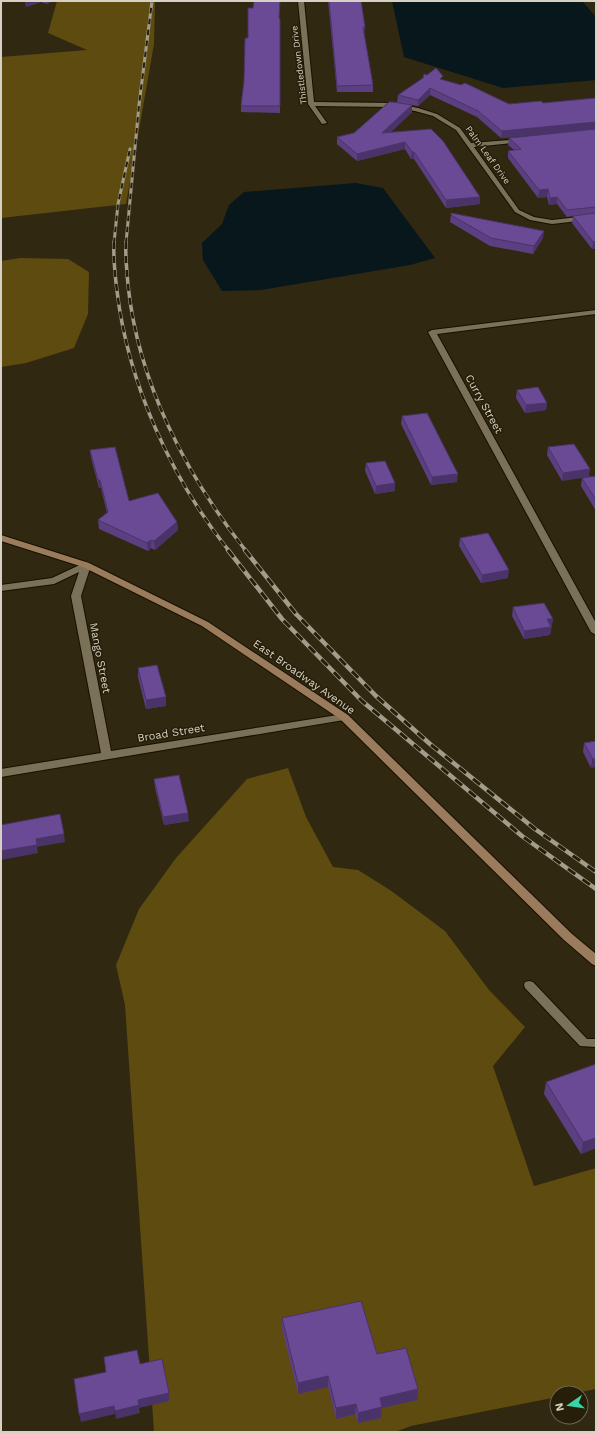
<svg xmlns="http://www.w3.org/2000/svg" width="597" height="1433" viewBox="0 0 597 1433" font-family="'Work Sans',sans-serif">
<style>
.green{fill:#5e4b10}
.water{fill:#07171c}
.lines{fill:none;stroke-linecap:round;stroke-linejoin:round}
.lane-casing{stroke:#181000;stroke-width:2}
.street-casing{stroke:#181000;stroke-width:2}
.secondary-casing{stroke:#181000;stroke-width:2}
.lane{fill:#7a7158;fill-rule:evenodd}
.street{fill:#7a7158;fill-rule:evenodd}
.secondary{fill:#9a7b5b;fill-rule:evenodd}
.rail-far2-casing{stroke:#a29c8b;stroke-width:3}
.rail-far1-casing{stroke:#a29c8b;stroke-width:3.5}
.rail-casing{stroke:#a29c8b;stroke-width:4.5}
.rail-far2{stroke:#261e08;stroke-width:2;stroke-dasharray:5.5;stroke-linecap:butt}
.rail-far1{stroke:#261e08;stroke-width:2.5;stroke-dasharray:7;stroke-linecap:butt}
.rail{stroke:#261e08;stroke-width:3;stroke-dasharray:9;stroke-linecap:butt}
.wall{fill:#5b3f80}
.shaded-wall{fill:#4a3368}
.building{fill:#6a4995;stroke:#4a3368}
.labels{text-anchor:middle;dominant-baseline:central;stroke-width:3;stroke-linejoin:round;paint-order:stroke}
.far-street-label{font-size:9px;fill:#d6d1c3;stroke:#261e08}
.street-label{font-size:11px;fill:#d6d1c3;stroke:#261e08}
</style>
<rect width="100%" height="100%" fill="#302811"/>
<path class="green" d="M57,1H155L154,44L126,204L1,218V57L87,50L48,33Z
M20,258L68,259L89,272L88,314L74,348L26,363L1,367V261Z
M288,768L306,817L333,867L358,870L390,890L445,931L489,990L525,1027L493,1066L534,1186L596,1168V1389L576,1393H557V1397L411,1426L395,1432H154L125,1005L116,965L139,909L176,858L247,779Z"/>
<path class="water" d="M392,1H582L596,17V80L503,88L404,57Z
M356,183L383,188L435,258L410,265L261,290L222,291L203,260L202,243L222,224L229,205L244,192Z"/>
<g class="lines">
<g class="lane-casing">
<path id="lane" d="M529,981L533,982L587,1039H596V1047L580,1046L525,988L524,985L525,982Z"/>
</g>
<g class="street-casing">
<path id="street" d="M298,1H304L314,102L393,103L418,108L437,114L460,128L471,143L524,139V141L522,142L474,147L519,210L534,217L552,220L596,215V219L552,224L530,220L515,212L456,130L433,116L415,111L393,107L315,106L327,123L322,124L308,104Z
M596,310V314L437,334L596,623V635L591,632L428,332L432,330Z
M86,562L91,565L81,596L111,751L344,714L349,717L344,720L1,777V769L101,753L71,596L79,572L54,584L1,591V585L52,578Z"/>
</g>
<g class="secondary-casing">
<path id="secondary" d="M1,535L89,563L208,622L348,715L572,934L596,954V966L592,964L564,940L340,719L202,626L83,567L1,541Z"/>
</g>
<use href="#lane" class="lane"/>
<use href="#street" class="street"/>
<use href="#secondary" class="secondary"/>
<g class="rail-far2-casing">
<path id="rail-far2" d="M114,243L118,204L130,149
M126,243L139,105L152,1"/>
</g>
<g class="rail-far1-casing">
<path id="rail-far1" d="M114,242C113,259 115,275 117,291C128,383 171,478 229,551
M126,242C125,257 127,271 128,285C138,382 186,475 246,551"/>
</g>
<g class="rail-casing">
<path id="rail" d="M228,550L282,619L362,701L522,836L596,889
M245,550L296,614L376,696L430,744L535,829L596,872"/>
</g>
<use href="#rail-far2" class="rail-far2"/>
<use href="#rail-far1" class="rail-far1"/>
<use href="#rail" class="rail"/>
</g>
<path class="wall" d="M25,1H53L47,4L41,2L26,7Z
M328,1H361L365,27L364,33L373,85V92H337Z
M279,18L280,19V113L241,112V106L244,81L248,38Z
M443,80L509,104L543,103L596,98V249H592L572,223L573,216L567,217L557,204L549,205L547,197L538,198L508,158V151L514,150L508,145L509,138L596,129L501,138L477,117L430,95L418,106L412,105V112L390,133L431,129L480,204L446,208L414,159H411L405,149L357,161L337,144V137L354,133L397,102L398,95Z
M451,215L543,238L533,254L490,246L450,222Z
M517,390L547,403L546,410L525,413L516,398Z
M402,416L457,482L431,485L401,424Z
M548,447L590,469L562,481L547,455Z
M90,450L129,501L177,522L178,530L155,550L151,548L148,551L99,529L98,520L107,513L101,488H99L91,458Z
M366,463L395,483V491L375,494L365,471Z
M596,476V511L581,486L582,478Z
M460,538L508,578L481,583L459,546Z
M513,607L553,619L550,635L524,639L512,616Z
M138,668L166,706L146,709L138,677Z
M596,741L591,768L583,752L584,743Z
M154,779L189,821L164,825L155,788Z
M546,1082L596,1148L581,1154L544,1094Z
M282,1318L377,1354L417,1400L382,1408L381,1418L358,1423L355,1414L336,1419L328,1387L298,1394L282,1329Z"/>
<path class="shaded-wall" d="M25,1H41V2L26,7Z
M46,1H53L47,4Z
M430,88V95L418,106V100Z
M412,105V112L382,141V133Z
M596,122V129L501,138L502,131Z
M405,142V149L357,161V154Z
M412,152H414V159H411Z
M548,189L547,197L538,198L539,190Z
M480,197V204L446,208V200Z
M557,197V204L549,205L550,198Z
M544,231L543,238L533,254L534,246Z
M596,241V249H592L593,242Z
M547,403L546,410L525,413L526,405Z
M590,469L589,477L562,481L563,473Z
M458,474L457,482L431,485L432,477Z
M98,480H100L101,488H99Z
M395,483V491L375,494L376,486Z
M177,522L178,530L155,550L154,541Z
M151,540V548L148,551L147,543Z
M509,570L508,578L481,583L482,575Z
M547,619H553L550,635L524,639V631Z
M166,697V706L146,709V700Z
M593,759H596V767L591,768Z
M188,813L189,821L164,825L163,817Z
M64,834L65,842L37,847L38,853L1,860V851L36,839Z
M596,1138V1148L581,1154L583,1142Z
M328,1376V1387L298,1394V1383Z
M418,1389L417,1400L382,1408L381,1418L358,1423V1413L380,1398Z
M169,1393V1401L139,1408L140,1413L116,1419L115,1411L138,1400Z
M356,1404L355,1414L336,1419V1408Z
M114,1406L115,1414L81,1422L79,1414Z"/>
<path class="building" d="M254,1H280L279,18L280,19V106H241L244,81L245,38H248V8H253Z
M329,1H361L365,27H363L373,85L337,86Z
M436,68L443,76L440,79L461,85L465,83L509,104L541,101L543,103L596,98V122L502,131L478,111L430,88L418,100L398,95L423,78L424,74L427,75Z
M389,102H393L412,105L382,133L431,129L443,141L480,197L446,200L414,152H412L405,142L357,154L337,137L354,133Z
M596,129V207L567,210L557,197L550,198L548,189L539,190L508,151L521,149L509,138Z
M451,213L544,231L534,246L491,238L451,215Z
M596,213V241L593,242L573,216Z
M538,387L547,403L526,405L517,390Z
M427,413L458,474L432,477L402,416Z
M574,444L590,469L563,473L548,447Z
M115,447L129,501L158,493L177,522L154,541L151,540L147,543L98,520L108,512L100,480H98L90,450Z
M385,461L395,483L376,486L366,463Z
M596,476V500L582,478Z
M488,533L509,570L482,575L460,538Z
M544,603L553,619H547L551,627L524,631L513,607Z
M157,665L166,697L146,700L138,668Z
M596,741V759H593L584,743Z
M179,775L188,813L163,817L154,779Z
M60,814L64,834L36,839L37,845L1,851V825Z
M596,1064V1138L583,1142L546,1082Z
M361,1301L377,1354L406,1348L418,1389L380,1398L382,1407L358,1413L356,1404L336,1408L328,1376L298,1383L282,1318Z
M137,1350L140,1364L162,1359L169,1393L138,1400L139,1405L115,1411L114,1406L79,1414L74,1379L106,1372L104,1357Z"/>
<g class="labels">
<g class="far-street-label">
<text transform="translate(299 65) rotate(-97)">Thistledown Drive</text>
<text transform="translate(488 155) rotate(54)">Palm Leaf Drive</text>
</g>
<g class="street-label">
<text transform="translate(484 404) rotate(61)">Curry Street</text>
<text transform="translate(100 658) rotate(79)">Mango Street</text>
<text transform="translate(304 677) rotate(35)">East Broadway Avenue</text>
<text transform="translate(171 733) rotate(-9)">Broad Street</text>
</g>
</g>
<rect width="597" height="1433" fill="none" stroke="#d6d1c3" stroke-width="4"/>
<g transform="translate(569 1405) rotate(257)"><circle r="19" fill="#261e08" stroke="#6c6653"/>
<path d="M0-3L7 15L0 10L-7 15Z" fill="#38d4a6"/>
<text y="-6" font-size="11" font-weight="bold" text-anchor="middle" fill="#d6d1c3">N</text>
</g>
</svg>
